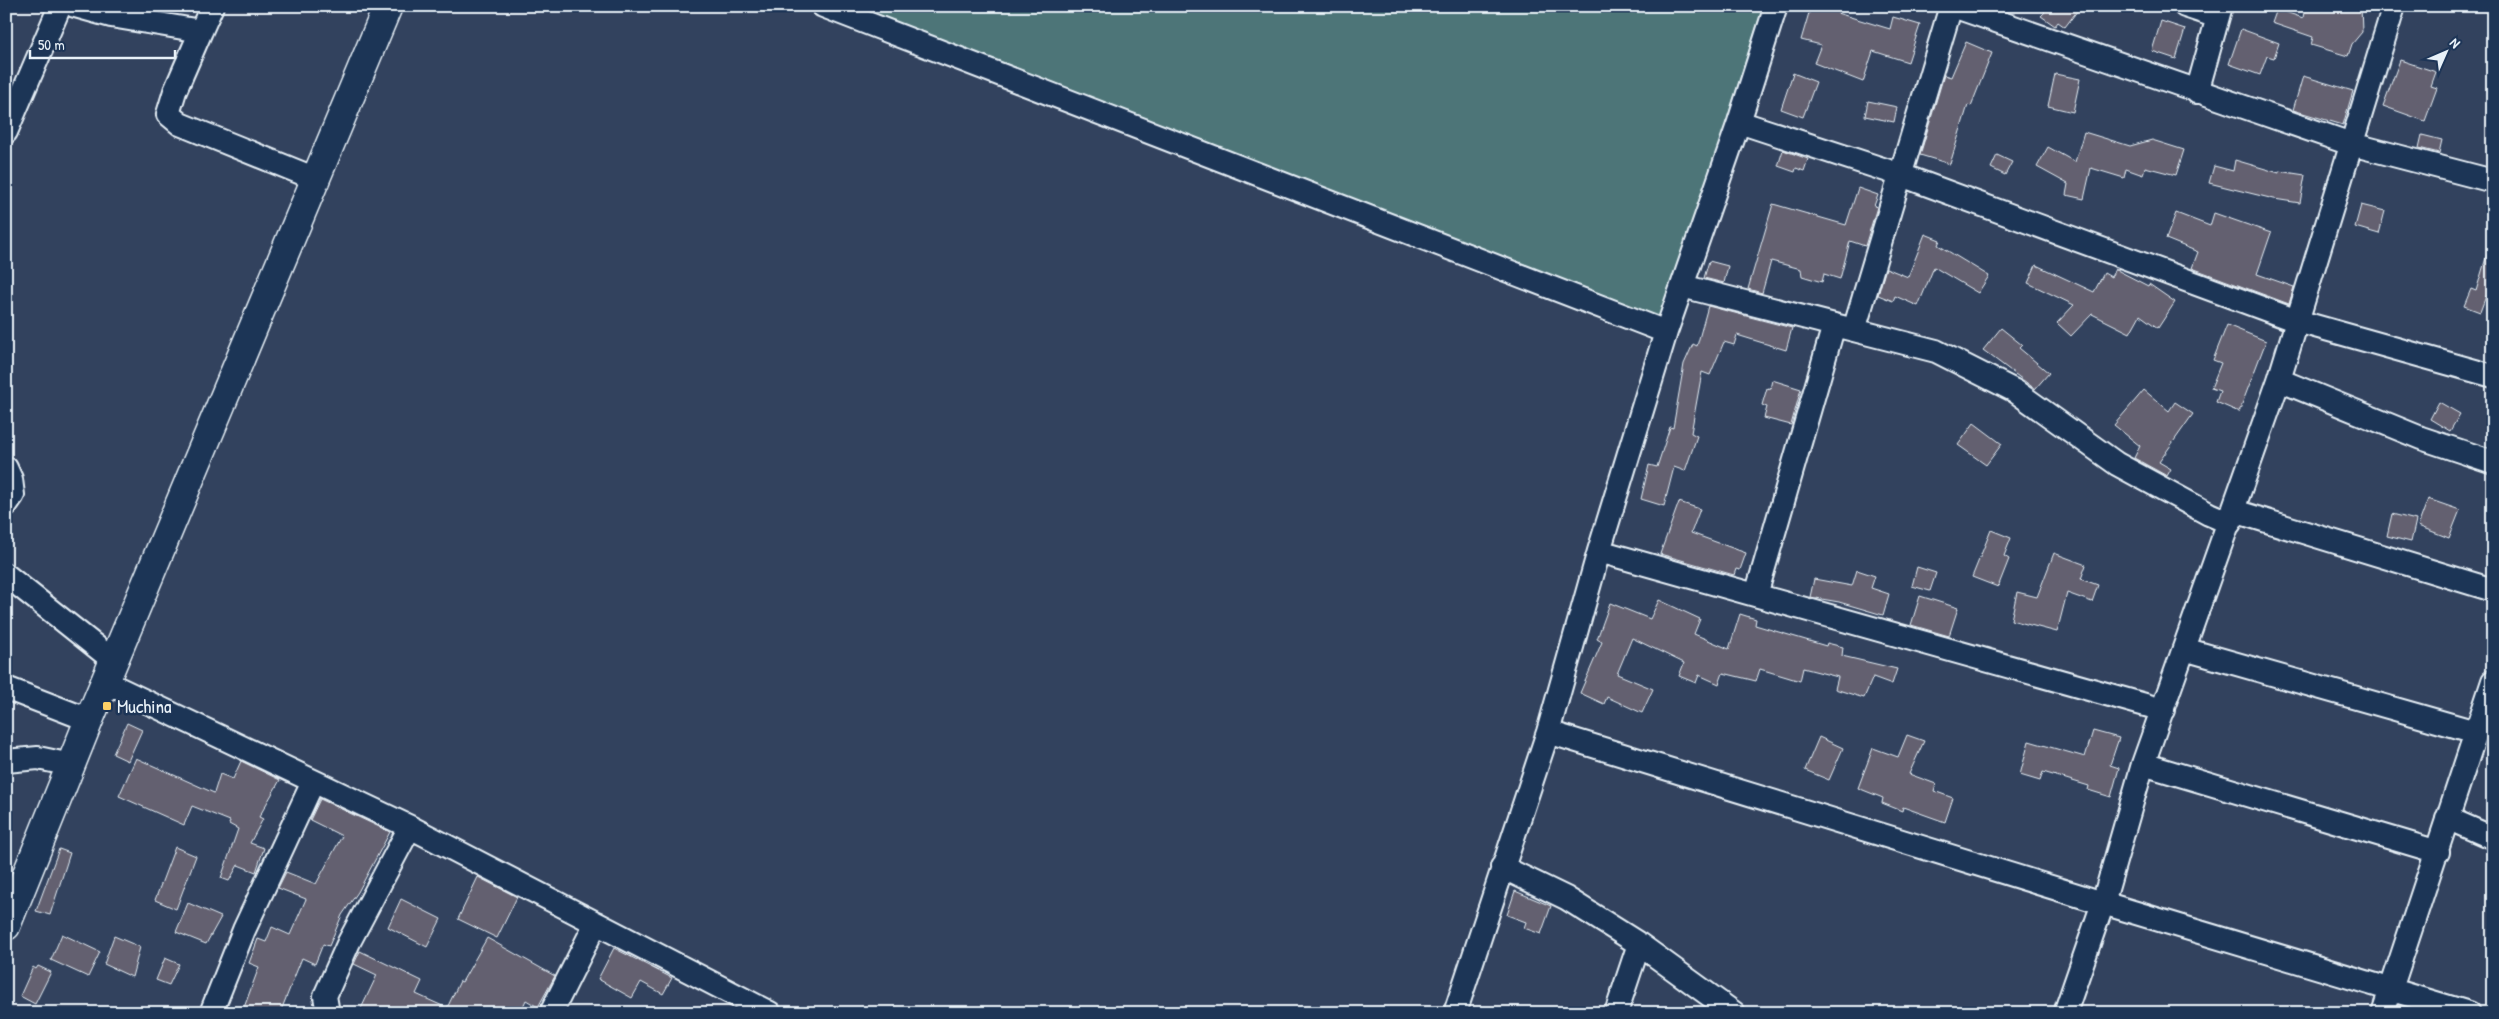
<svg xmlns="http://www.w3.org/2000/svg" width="2499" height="1019" viewBox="0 0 2499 1019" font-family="'Patrick Hand',sans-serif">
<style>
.green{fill:#4d7578;stroke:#9ab3b8}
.building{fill:#646170;stroke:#e8f1f8}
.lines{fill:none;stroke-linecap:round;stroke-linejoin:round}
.minor-casing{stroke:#e8f1f8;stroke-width:26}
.secondary-casing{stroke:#e8f1f8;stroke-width:31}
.minor{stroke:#1d3557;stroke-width:22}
.secondary{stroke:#1d3557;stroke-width:28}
.poi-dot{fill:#ffd166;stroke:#1d3557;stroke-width:2}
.labels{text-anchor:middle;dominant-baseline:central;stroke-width:5;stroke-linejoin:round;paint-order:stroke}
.poi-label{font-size:19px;fill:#e8f1f8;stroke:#1d3557;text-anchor:start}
</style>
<rect width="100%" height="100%" fill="#32425e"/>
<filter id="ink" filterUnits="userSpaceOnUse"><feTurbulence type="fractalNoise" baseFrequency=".02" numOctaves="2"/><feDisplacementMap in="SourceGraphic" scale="10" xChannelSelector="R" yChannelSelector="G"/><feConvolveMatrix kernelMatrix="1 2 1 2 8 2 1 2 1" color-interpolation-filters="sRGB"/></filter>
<g filter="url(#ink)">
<path class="green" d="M856,6H1763L1663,321Z"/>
<path class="building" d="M1811,6L1838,9L1837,13L1890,29L1893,17L1920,25L1908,62L1873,51L1863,82L1814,63L1821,45L1801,40Z
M2038,6H2081L2065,27L2058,22L2055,26L2041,16L2045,12Z
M2305,6H2361L2362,32L2352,44L2348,56L2311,45L2313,37L2272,23L2277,9L2303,18Z
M2161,21L2185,29L2176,59L2152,51Z
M2241,29L2279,43L2274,58L2267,56L2260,75L2229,64Z
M1966,42L1992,53L1971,106L1968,105L1950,164L1920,155L1944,75L1951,77Z
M2400,60L2436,72L2431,86L2437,88L2425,121L2383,106Z
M1793,73L1816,82L1803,117L1781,109Z
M2055,74L2080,79L2073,112L2048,106Z
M2303,76L2353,91L2343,125L2293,110Z
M1868,101L1897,107L1894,122L1865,116Z
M2084,132L2130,146L2152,140L2184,150L2176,175L2145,167L2143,175L2126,169L2124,178L2091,168L2084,199L2066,195L2068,184L2037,167L2048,147L2075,162Z
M2422,135L2442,140L2439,153L2419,148Z
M1783,150L1808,159L1804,171L1796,168L1795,172L1778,166Z
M1997,155L2012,162L2005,175L1991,168Z
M2235,160L2279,173V171L2305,175L2300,203L2274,199L2209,183L2214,166L2233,171Z
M1858,188L1878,195L1874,206L1877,207L1865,246L1850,241L1840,279L1824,274L1822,282L1802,276L1801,269L1771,261L1762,293L1748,289L1773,204L1846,225Z
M2361,205L2385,211L2379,234L2355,227Z
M2176,213L2210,226L2214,213L2271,233L2257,274L2294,287L2289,304L2192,268L2198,252L2166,239Z
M1925,234L1940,240L1938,245L1989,276L1978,293L1934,267L1918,306L1895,296L1893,301L1878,295L1886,268L1908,277Z
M2489,248H2493V298L2486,296L2480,312L2464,306L2471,289L2476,291Z
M1709,261L1728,266L1724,283L1704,278Z
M2036,265L2094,292L2104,273L2111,277L2115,269L2148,286L2149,284L2175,302L2158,328L2140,315L2130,333L2092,314L2071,336L2057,323L2074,305L2028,283Z
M1708,306L1792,328L1786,350L1737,335L1734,345L1724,342L1710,375L1702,372L1691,433L1697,436L1685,471L1674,467L1664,506L1641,499L1649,465L1657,467L1670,427L1673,428L1684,364L1693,344L1697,346Z
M2227,325L2266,341L2239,412L2216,402L2220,391L2211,388L2221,363L2213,360Z
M2001,328L2022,345L2019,348L2049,373L2035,389L1983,350Z
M1772,380L1801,389L1791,425L1764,418L1767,407L1762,405L1767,388L1770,389Z
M2144,390L2169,411L2175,402L2193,414L2159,462L2171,469L2167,476L2134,458L2140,446L2114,425Z
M2439,402L2460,414L2450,431L2430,419Z
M1974,423L2002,444L1986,465L1958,445Z
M2428,499L2460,510L2449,538L2418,526Z
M1679,502L1700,509L1691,533L1746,553L1740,570L1736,569L1734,575L1660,554Z
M2392,514L2416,520L2411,542L2387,536Z
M1991,530L2011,538L2004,556L2009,559L1998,587L1972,577Z
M2054,553L2086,565L2081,579L2098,585L2092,602L2067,593L2057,632L2011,620L2017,592L2037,597Z
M1917,567L1936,573L1930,591L1912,586Z
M1857,570L1875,576L1871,588L1889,594L1883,615L1839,602L1810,597L1814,579L1852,586Z
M1920,596L1958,608L1949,636L1911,625Z
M1659,600L1700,619L1694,634L1729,649L1740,614L1756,619L1755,625L1826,646L1827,643L1843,647L1842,656L1897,669L1892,684L1873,677L1864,698L1835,689L1838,677L1803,668L1800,681L1760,669L1756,681L1723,673L1719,684L1699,675L1696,683L1679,676L1684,663L1632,638L1617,674L1653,689L1642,713L1607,697L1604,704L1580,693L1602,642L1597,639L1610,603L1650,619Z
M127,723L142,730L128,761L113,754Z
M2093,731L2119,738L2110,765L2119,768L2111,797L2088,790L2089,786L2043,772L2040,781L2020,775L2029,741L2085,757Z
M1907,735L1924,741L1909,774L1936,784L1934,791L1953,798L1945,822L1903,807L1902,811L1882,803L1883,798L1858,788L1873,748L1898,757Z
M1819,737L1843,748L1829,780L1805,770Z
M136,758L214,793L220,774L233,779L241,761L280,780L259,817L263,819L250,843L264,848L256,872L238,865L229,881L221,878L238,829L229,824L230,821L192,806L184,825L119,796Z
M320,799L390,832L358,892L342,915L329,946L323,944L315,964L302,958L280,1013H242L259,967L249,963L258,939L266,942L272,927L290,935L306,899L278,888L286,872L316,884L342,836L310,820Z
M175,847L196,856L176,909L155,900Z
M59,849L70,853L50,915L36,911Z
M478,877L517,897L497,938L458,919Z
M1515,891L1551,906L1541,934L1524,928L1526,922L1507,915Z
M401,899L441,919L427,947L388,927Z
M188,903L221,917L206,944L176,932Z
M62,934L100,952L88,977L51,960Z
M114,936L140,947L132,977L104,964Z
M487,938L555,976L538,1007L526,1000L520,1013H359L377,975L354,964L360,951L422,981L416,994L447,1008L460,981L462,982Z
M614,948L672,978L663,994L641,982L632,998L598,979Z
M165,958L179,964L169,985L156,980Z
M38,966L51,972L35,1004L20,996L33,967L36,969Z"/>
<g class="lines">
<g class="minor-casing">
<path id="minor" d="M75,6L111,16L201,31L175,91L168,114L180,124L316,179
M823,6L1666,332
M1953,6L2351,144L2493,181
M2185,6L2218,17
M201,31L212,6
M2197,92L2221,6
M1739,122L1901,175L2297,321L2493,376
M6,132L60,6
M1682,286L1936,351L2015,391L2117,464L2209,514L2230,523
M1854,330L1951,6
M2279,380L2421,438L2493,462
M6,468L11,479L13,495L6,505
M2234,511L2493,590
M1599,551L2163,710
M6,575L114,661
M1756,595L1834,325
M2184,649L2476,732
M105,682L410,827L770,1013
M6,688L89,720
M1548,732L2103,903L2469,1013
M6,761L38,758L71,765
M2143,764L2438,852
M2447,818L2493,838
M1502,867L1566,898L1639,944L1734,1013
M211,1013L244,930L313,782
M328,1013L325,996L349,942L410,827
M551,1013L596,923
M1455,1013L1548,732L1599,551L1666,332L1739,122L1776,6
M1616,1013L1639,944
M2065,1013L2103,903L2143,764L2279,380L2394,6
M2383,1013L2493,681"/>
</g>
<g class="secondary-casing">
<path id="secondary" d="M6,926L89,720L388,6"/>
</g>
<use href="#minor" class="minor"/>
<use href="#secondary" class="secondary"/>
</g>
</g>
<rect class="poi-dot" x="102" y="701" width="10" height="10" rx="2.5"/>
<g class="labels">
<g class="poi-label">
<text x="117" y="706">Muchina</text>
</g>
</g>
<rect width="2499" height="1019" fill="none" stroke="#1d3557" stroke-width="25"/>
<rect x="12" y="12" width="2474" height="994" fill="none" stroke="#e8f1f8" stroke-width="2" filter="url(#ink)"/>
<g transform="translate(2446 52) rotate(45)" stroke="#1d3557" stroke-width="4" paint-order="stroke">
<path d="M0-4L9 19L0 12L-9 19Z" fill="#e8f1f8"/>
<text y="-8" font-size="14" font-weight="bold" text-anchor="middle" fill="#e8f1f8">N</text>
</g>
<path d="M30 50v8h145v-8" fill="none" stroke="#e8f1f8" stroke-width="2.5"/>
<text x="38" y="50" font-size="15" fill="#e8f1f8" stroke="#1d3557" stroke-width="4" paint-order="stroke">50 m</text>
</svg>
